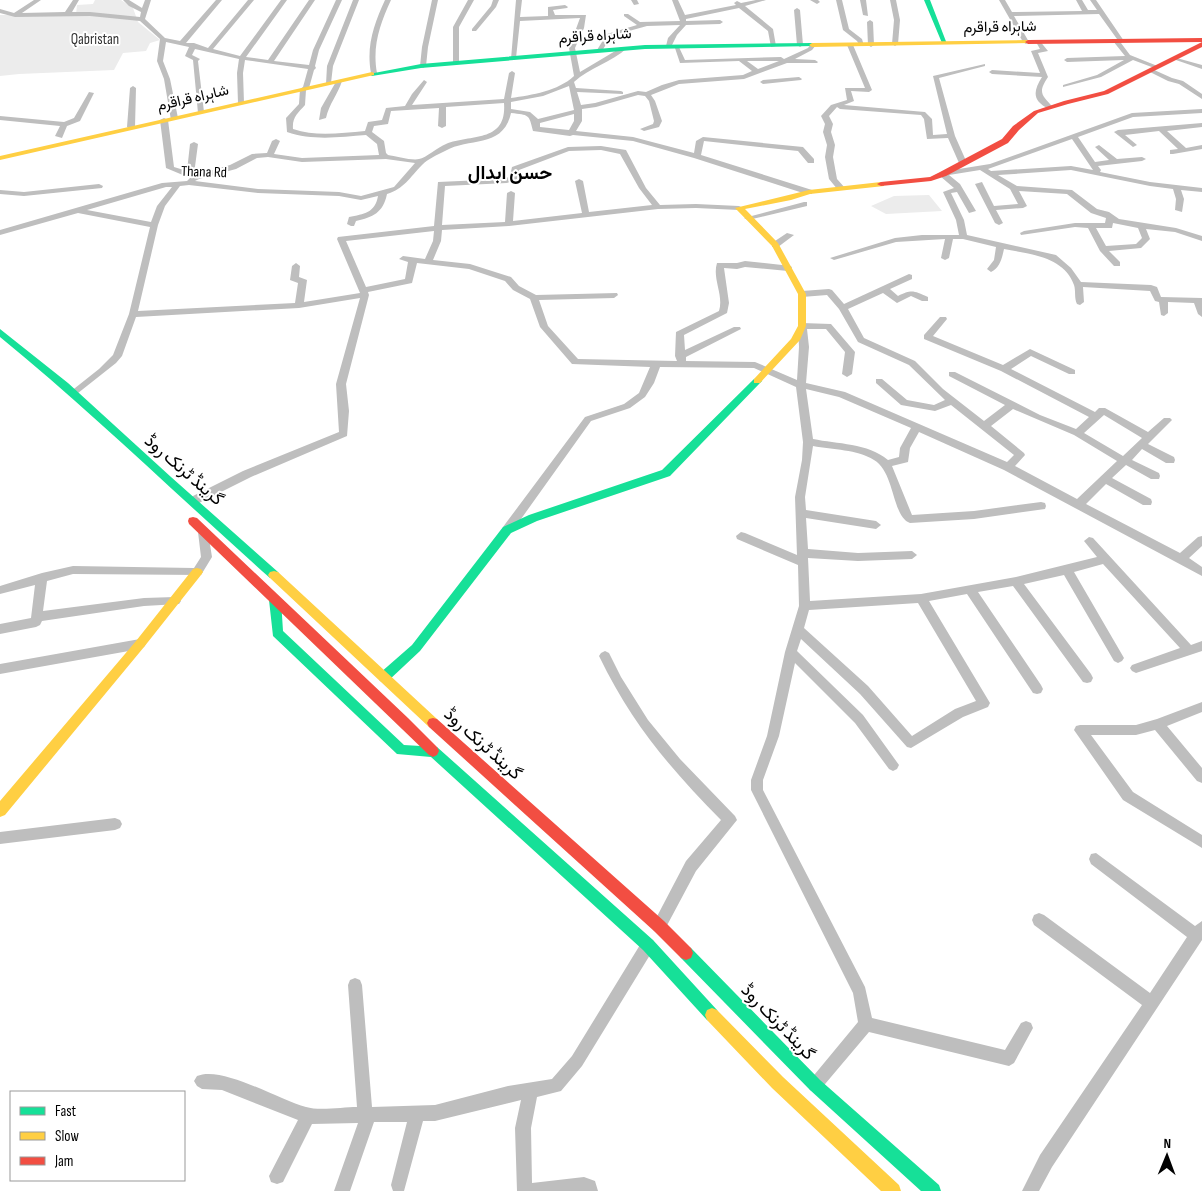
<svg xmlns="http://www.w3.org/2000/svg" width="1202" height="1191" viewBox="0 0 1202 1191" font-family="'Sofia Sans Condensed',Vazirmatn,sans-serif">
<style>
.green{fill:#ececec}
.lines{fill:none;stroke-linecap:round;stroke-linejoin:round}
.street{fill:#bebebe;fill-rule:evenodd}
.fast{fill:#16e098;fill-rule:evenodd}
.slow{fill:#ffcf43;fill-rule:evenodd}
.jam{fill:#f24e42;fill-rule:evenodd}
.labels{text-anchor:middle;dominant-baseline:central;stroke-width:4;stroke-linejoin:round;paint-order:stroke}
.far-street-label{font-size:15px;fill:#000;stroke:#fff}
.far-park-label{font-size:15px;fill:#333;stroke:#fff}
.street-label{font-size:18px;fill:#000;stroke:#fff}
.far-district-label{font-size:19px;font-weight:bold;fill:#000;stroke:#fff}
</style>
<rect width="100%" height="100%" fill="#fff"/>
<path class="green" d="M95,0H121L133,8L138,22L160,40L150,43L146,51L123,53L114,70L19,74L0,76V15H76L77,5L93,4Z
M929,195L942,211L886,214L871,206L894,196Z"/>
<g class="lines">
<path class="street" d="M34,0H41L22,13L65,12L73,0H79L72,12H90L140,17L141,12L129,6L123,0H129L142,8L145,0H151L145,19L165,38L180,41L216,0H222L186,43H194L208,48L248,0H254L213,49L240,56L281,0H287L246,57L268,60L309,0H315L274,61L309,65L313,50L336,0H342L319,50L315,66L316,68L314,70L309,88L306,90L305,105C298,113 292,117 293,129C316,137 341,133 365,131L368,122L382,120L386,108L405,106L412,94L424,80L427,82L412,105L504,99L509,73L512,71L515,73L511,98C532,95 558,91 574,76L569,48L580,18L520,21L516,58L511,59L516,0H522L520,17L548,16V7L565,5L568,7L567,8L553,10L555,15H586L584,28L575,48L580,72L622,47L627,48C612,62 589,68 574,82L576,88L621,91L623,92V94L577,92L581,105L595,103L638,91L646,92L662,85L679,80L743,75L752,71L739,61L680,63L674,45H678L685,60L781,57L784,59L808,48L811,44L816,45L812,50L795,59L815,60L818,62L817,63H787L744,79L679,84L651,95L655,101L662,121L659,127L644,131L640,129L653,124L654,121L649,101L645,96L638,95L596,107L582,109V121L576,131L633,137L694,153L696,141L703,137L803,147L814,159V163H808L798,151L704,141L701,155L812,190V194H806L694,158L633,141L573,135L570,136L533,131C529,114 529,115 511,113C503,149 470,137 445,151C437,155 428,159 422,165C410,177 404,189 387,194C383,213 373,217 356,221L354,226H351L347,224L349,217C364,214 375,213 378,196L361,200L339,196L258,193L189,185L180,186L165,206L158,225L138,311L295,303L298,283L290,280L292,266L296,263L300,266L299,277L307,280L304,302L360,293L337,239L338,237L434,226L438,182L505,179L510,176L512,167L568,147L601,146L626,150L646,188L660,205L696,204L739,206L743,208L739,210L696,208L658,209L509,226L442,230L441,241L433,260L470,264L511,277L519,286L536,295L617,293L618,295L614,298L539,300L548,326L578,359L677,361L675,356L676,332L719,311C724,295 712,279 717,263H737L745,261L791,266L792,268L788,271L745,267L737,269L724,268L729,303L727,313L684,335L685,350L734,327H740L741,329L686,357V361L755,362L797,380L799,347L798,326L802,323L831,324L855,352L852,374L847,377L842,374L845,352L826,329H807L809,347L806,383L845,392L1007,462L1014,455L951,405L935,411L901,405L876,383V379H882L907,400L934,405L945,400L909,365L858,342L839,309L827,295L802,297L798,294L802,291L829,289L832,290L844,304L909,274L912,275V279L890,289L898,296C912,289 914,291 928,297V301H922L911,296L897,303L883,293L848,309L864,338L915,361L943,389L984,421L1005,405L949,376V372H955L1040,415L1076,429L1089,417L1001,371L924,339V335L940,317H946L947,319L933,336L1003,365L1030,349L1075,370V374H1069L1031,356L1011,369L1095,412L1099,408H1105L1148,432L1164,418H1170L1172,420L1148,444L1174,457L1175,460L1174,463H1166L1142,449L1132,460L1159,473L1160,476L1159,479H1151L1126,465L1112,478L1151,499L1152,502L1151,505H1143L1106,484L1086,504L1180,553L1198,537L1202,536V546L1189,558L1202,567V576L1004,470L919,432L910,448L908,462L892,466L912,515L974,511L1041,502L1045,503L1046,506L1045,509L974,519L910,523C892,517 895,472 874,460C857,449 833,450 813,446L805,497L806,510L876,521L881,525L876,529L806,518L808,549L858,553L912,551L917,555L912,559L858,561L808,558L810,601L921,594L1016,577L1097,557L1084,541L1089,537L1093,538L1191,645L1202,641V651L1136,673L1132,671L1130,668L1132,665L1180,648L1103,564L1074,572L1124,658L1122,661L1118,663L1114,661L1064,575L1024,584L1091,674L1093,678L1091,682L1087,683L1083,682L1013,586L978,592L1041,685L1043,689L1041,693L1037,694L1033,693L967,594L929,601L990,703L988,707L963,717L911,748L907,747L860,694L801,639L797,651L863,715L899,765L897,769L893,771L889,769L855,723L795,663L779,736L763,780V790L865,987L872,1018L1005,1050L1021,1023L1026,1021L1031,1023L1033,1028L1014,1063L1009,1066L869,1032L820,1090L815,1093L810,1090L807,1085L810,1080L858,1022L853,993L751,790V780L767,736L785,652L799,606L798,565L737,539L736,536L741,532L745,533L797,555L795,497L802,460L803,442L796,387L754,368L660,367L654,383L645,397L630,408L591,421L511,533H503L502,530L503,527L585,417L624,404L639,393L650,367L572,364L540,327L530,299L513,290L505,281L469,269L417,263L412,283L368,292L369,295L346,384L349,411L347,436L251,477L197,504H189L188,501L189,498L243,471L339,432L336,384L360,298L299,308L136,317L122,356L116,363L73,397L70,396V392L99,369L113,355L129,314L150,227L78,213L0,235V230L162,183L187,181L190,178L166,168L160,120L164,118L168,120L174,167L187,171L190,144L194,142L198,144L194,174L196,175L230,165L252,154L267,153L272,141L276,139L280,141L274,154L302,158L379,155L377,144L366,135C340,137 313,141 287,132L286,118L299,104L300,89L303,87L308,69L245,60L243,73L244,103L241,105L238,103L237,73L239,59L195,49L192,55L200,59L198,61L204,112L198,113L193,60L185,56L189,47L166,42L163,61L170,79L178,118L171,120L164,79L157,61L160,39L140,21L90,16L15,17L0,13V9L14,13ZM747,61H779L758,69ZM569,86L574,110L538,119L530,112L511,109V102L543,96ZM504,103C507,143 472,134 446,144C438,147 426,158 419,159C413,161 395,156 388,155L386,153L384,141L372,132L374,126L388,124L391,111L439,108L438,126L442,128L446,126V107ZM574,114V121L569,130L540,127V123ZM601,150L620,154L639,188L652,205L589,212L583,181L579,179L575,181L582,213L513,221L515,193L511,191L507,193L505,222L442,225L445,186L507,183L517,179L519,170L569,151ZM268,157L302,162L386,159L415,163L394,187L361,196L339,192L258,189L195,181L199,179L236,169L257,158ZM166,187H172L157,206L151,222L87,210ZM434,231L433,241L425,259L403,256L399,259L408,262L405,279L366,287L346,241ZM806,389L839,397L911,428L900,448L899,457L888,460C868,443 837,444 813,439ZM1013,409L1074,435L1117,461L1077,499L1015,466L1025,455L1024,453L991,426ZM1104,415L1142,438L1123,456L1084,433ZM918,603L976,701L955,709L912,736L868,686L804,628L809,610Z
M353,0H359L333,66L331,83L326,84L327,66Z
M385,0H391C380,24 372,46 377,73L374,75L371,73C366,46 374,24 385,0Z
M432,0H438L428,47L426,66L423,68L420,66L422,47Z
M468,0H474L459,27V63L456,65L453,63V27Z
M493,0H499L496,7L476,31H472V29L491,6Z
M631,0H637L639,4L634,5Z
M672,0H678L685,15L736,5L734,3L737,1L741,3L756,0H766L745,6L773,29L776,46L771,47L768,31L739,8L686,19V21L720,20L723,22L720,24L686,25L677,35L671,47L666,46L668,38L680,25L647,26L611,36L602,51L597,50L607,34L637,25L624,16V14H628L640,22L680,21Z
M810,0H818L820,2L817,4Z
M836,0H842L849,29L862,39L864,46H860L857,41L843,30Z
M860,0H866L868,16L863,15Z
M890,0H896L900,20L898,44L895,46L892,44L894,20Z
M999,0H1005L1012,12L1082,11L1076,0H1082L1088,10H1097L1090,0H1096L1124,41L1121,43L1130,55L1160,67L1157,69L1133,60L1101,77L1063,87V85L1097,75L1124,60L1067,62L1064,60L1067,58L1125,56L1113,41L1117,39L1099,14L1014,16L1029,42L1026,44L1023,42Z
M797,8L800,10L803,45L800,47L797,45L794,10Z
M870,20L873,22L874,45L871,47L868,45L867,22Z
M1039,40L1048,51L1038,53L1048,77C1038,92 1041,95 1053,107L1049,109C1032,101 1033,91 1042,77L992,74L989,72L992,70L1040,73L1031,51L1040,49L1036,42Z
M850,43L853,45L872,90L869,92L851,91L854,101L844,105L925,112L932,119L933,135L947,134L933,76L985,64V66L939,78L955,136L967,163L966,165L959,163L948,138L927,139L924,119L921,115L840,109L837,107L829,116L833,124L831,132L835,145L833,157L837,179L845,188L838,190L829,179L825,157L827,145L823,132L825,124L821,116L831,105L847,100L845,88H865L847,45Z
M1173,57L1202,65V69L1173,59Z
M1148,69H1152L1172,78L1183,81L1202,94V99L1179,84L1168,81L1148,71Z
M799,77L802,79L801,80L763,84L760,82L763,80Z
M337,80L342,81C338,94 329,104 326,118L319,120L321,108Z
M133,86L136,88L135,127L131,129L127,127L130,88Z
M89,92L94,93L80,121L67,126L62,138L55,136L60,126L0,120V116L64,122L74,118Z
M1202,109V113L1133,117L1078,137L1095,162L1109,160L1095,147L1099,145L1117,159L1142,157L1146,159L1142,161L1098,166L1101,170L1100,172L1150,182L1202,188V192L1181,190L1184,199L1182,212L1175,210L1176,199L1173,189L1150,186L1071,170L998,175L1017,186L1072,190L1097,209L1109,212L1119,219L1176,228L1202,236V241L1175,232L1146,229L1150,239L1141,248L1109,251L1120,262V266H1114L1100,251L1088,228L1075,227L1021,235L1020,233L1024,231L1075,223H1105L1106,218L1091,213L1067,194L1019,191L1027,206L1023,208L996,210L1003,223L999,225L995,223L975,184L982,182L994,206L1018,204L1010,189L980,170L949,175L960,184L976,211L969,213L957,192L951,193L964,220L967,235L1056,255L1071,268L1081,282L1151,285L1157,287L1161,297L1202,298V317L1198,314L1194,303L1168,302V313L1164,316L1161,315L1159,302L1155,301L1150,291L1083,287L1084,302L1080,305L1077,304C1074,298 1076,291 1074,285C1064,256 1028,254 1004,249C1002,258 1000,268 991,272L987,269L994,260L996,247L963,239H953L949,258L945,260L941,258L945,239L896,242L834,260L830,258L895,238L922,235H959L956,220L943,192L954,188L940,176V172L990,164L1132,113ZM1072,139L1093,170L1071,166L991,171L988,169ZM1113,223L1138,228L1142,238L1136,244L1106,246L1096,228H1112Z
M1202,123V127L1167,131L1186,148L1202,145V149L1173,154H1170V150L1178,149L1159,131L1125,135L1137,145L1133,147L1114,132L1118,130Z
M99,184L103,186L102,188L24,196L0,194V190L24,192Z
M804,202H807V206L748,220L744,218Z
M787,233L794,235L778,247H772V243Z
M203,528L208,532L212,557L201,575L73,574L47,581L43,611L144,598L175,597L179,598L181,601L179,604L144,606L42,621L40,625L36,627L0,634V624L31,618L35,585L0,594V586L42,573L73,566L194,568L201,557L198,532Z
M140,639L144,641L146,644L144,647L140,649L0,674V664Z
M605,651L609,653L621,677L648,720L680,759L735,816L737,820L696,871L664,931L659,933L654,931L652,926L686,861L721,820C669,767 632,724 599,656L601,653Z
M1202,702V712L1167,726L1202,768V783L1197,781L1155,730L1136,735H1091L1133,792L1202,835V848L1123,800L1074,730L1076,726L1080,725H1136L1157,719Z
M115,818L120,820L122,824L120,828L115,830L0,844V832Z
M1096,853L1195,926L1202,921V940L1052,1167L1039,1191H1022L1040,1155L1142,1005L1034,925L1032,920L1034,915L1039,913L1044,915L1150,993L1187,937L1091,864L1089,859L1091,854Z
M648,938L653,940L655,945L653,950L582,1066L561,1091L537,1097L531,1128L532,1183L584,1177L595,1181L598,1191H517L515,1128L521,1100L435,1121H423L404,1191H393L391,1185L407,1122H374L350,1191H334L358,1123L312,1124L283,1182L277,1184L271,1182L269,1176L298,1120L222,1090L202,1089L197,1086L194,1081L197,1076C222,1065 279,1100 306,1107C319,1111 343,1107 357,1107L348,985L350,980L355,978L360,980L362,985L372,1107L435,1105L508,1086L552,1079L572,1056L643,940Z"/>
<path class="fast" d="M924,0H930L947,44L942,43Z
M812,43L815,45L814,46L645,49L421,68L372,76L369,74L421,64L645,45Z
M0,329L68,383L171,477L278,572L280,575L278,578H270C180,498 93,413 0,337Z
M757,378L762,381L760,383L670,476L537,521L511,533L420,651L388,681L384,682L380,681L378,677L380,673L412,645L503,527L529,515L662,470L754,379Z
M275,596L279,597L281,600L283,631L404,745L437,747L653,940L717,1010L719,1015L717,1020L712,1022L707,1020L643,950L431,757L397,754L273,636L269,600L271,597Z
M686,946L691,948L820,1080L939,1185L941,1191H921L810,1090L681,958L679,953L681,948Z"/>
<path class="slow" d="M1028,40L1030,41V43L812,47L809,45L812,43Z
M372,72L374,73V75L0,160V156Z
M881,182H884V186L810,194L791,200L745,209L778,243L806,294V326L800,340L760,383H754V379L791,339L798,326V294L772,246L735,208L809,190Z
M197,568L201,569L203,572L201,575L144,647L5,815L0,817V801L136,641L193,569Z
M274,571L278,572L437,719L439,723L437,727L433,728L429,727L270,578L268,575L270,572Z
M712,1008L717,1010L783,1077L899,1185L901,1191H881L772,1088L707,1020L705,1015L707,1010Z"/>
<path class="jam" d="M1202,38V42L1028,44L1025,42L1028,40Z
M1202,42V47L1108,94L1068,104L1038,113L1019,130L1008,143L946,176L931,181L881,186L877,184L881,182L930,177L940,172L1002,139L1013,126L1034,111L1064,101L1104,91Z
M193,517L197,518L408,718L437,747L439,751L437,755L433,757L429,755L189,524L188,521L189,518Z
M433,718L437,719L664,921L691,948L693,953L691,958L686,960L681,958L654,931L429,727L427,723L429,719Z"/>
</g>
<g class="labels">
<g class="far-street-label">
<text transform="translate(1000 27) rotate(-1)">شاہراہ قراقرم</text>
<text transform="translate(595 36) rotate(-4)">شاہراہ قراقرم</text>
<text transform="translate(193 98) rotate(-13)">شاہراہ قراقرم</text>
<text transform="translate(204 172) rotate(2)">Thana Rd</text>
</g>
<g class="far-park-label">
<text x="95" y="39">Qabristan</text>
</g>
<g class="street-label">
<text transform="translate(184 470) rotate(41)">گرینڈ ٹرنک روڈ</text>
<text transform="translate(483 744) rotate(42)">گرینڈ ٹرنک روڈ</text>
<text transform="translate(778 1022) rotate(46)">گرینڈ ٹرنک روڈ</text>
</g>
<g class="far-district-label">
<text x="510" y="173">حسن ابدال</text>
</g>
</g>
<rect x="10" y="1091" width="175" height="90" fill="#ffffff" stroke="#999999"/>
<rect x="20" y="1107" width="25" height="8" fill="#16e098" stroke="#999999"/>
<text x="55" y="1116" font-size="15" fill="#000000">Fast</text>
<rect x="20" y="1132" width="25" height="8" fill="#ffcf43" stroke="#999999"/>
<text x="55" y="1141" font-size="15" fill="#000000">Slow</text>
<rect x="20" y="1157" width="25" height="8" fill="#f24e42" stroke="#999999"/>
<text x="55" y="1166" font-size="15" fill="#000000">Jam</text>
<g transform="translate(1167 1156) rotate(1)" stroke="#ffffff" stroke-width="4" paint-order="stroke">
<path d="M0-4L9 19L0 12L-9 19Z" fill="#000000"/>
<text y="-8" font-size="14" font-weight="bold" text-anchor="middle" fill="#000000">N</text>
</g>
</svg>
